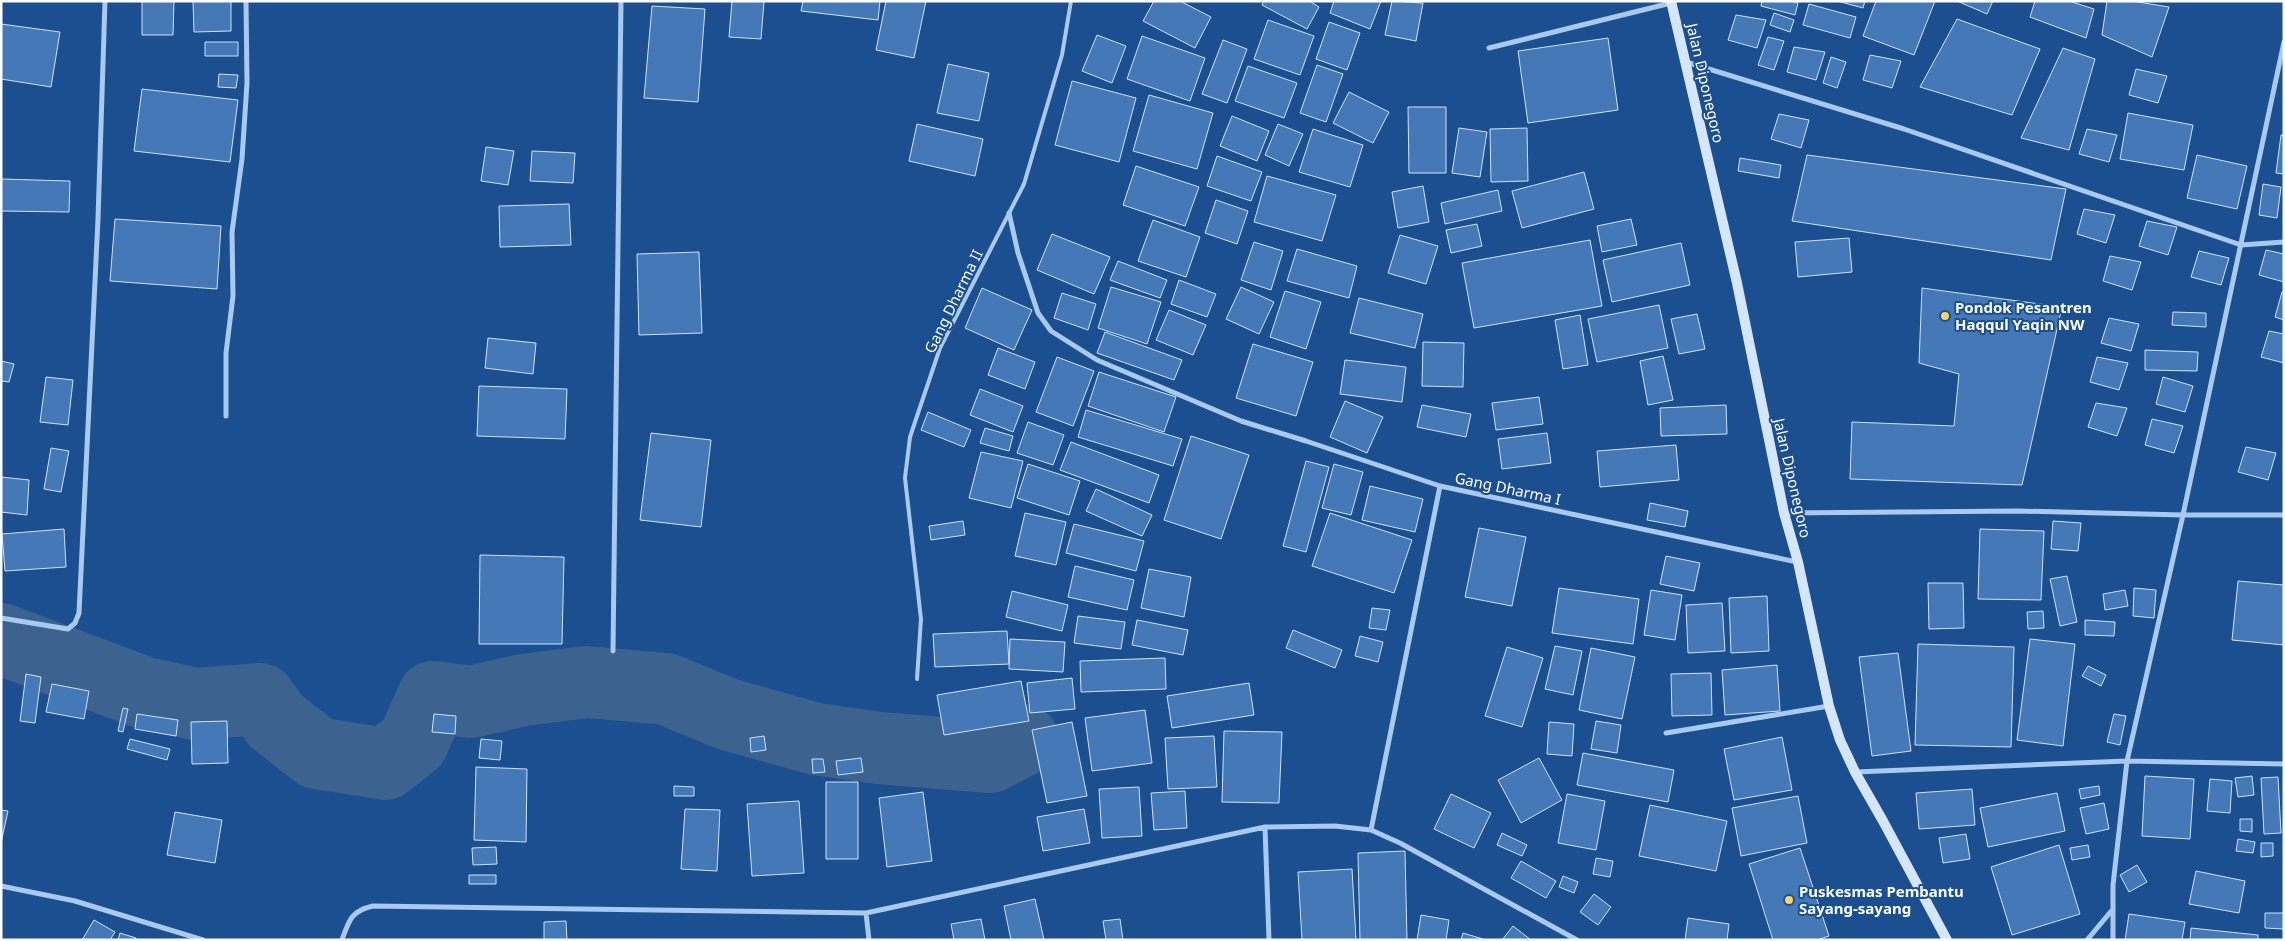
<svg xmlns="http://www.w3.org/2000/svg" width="2285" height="941" viewBox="0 0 2285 941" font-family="'Noto Sans',sans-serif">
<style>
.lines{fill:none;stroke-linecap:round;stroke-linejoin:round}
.river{stroke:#3c6290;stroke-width:72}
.building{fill:#4478b7;stroke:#cfe3fa}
.service{stroke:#a9c9ee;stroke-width:4}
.minor{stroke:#a9c9ee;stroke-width:5}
.secondary{stroke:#d6e6fa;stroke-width:10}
.poi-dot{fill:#ffd166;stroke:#1b4f8f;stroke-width:2}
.labels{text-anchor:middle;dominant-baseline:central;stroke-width:4;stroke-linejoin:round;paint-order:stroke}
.street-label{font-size:15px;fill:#fff;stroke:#1b4f8f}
.poi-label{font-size:15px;font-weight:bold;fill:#fff;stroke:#1b4f8f;text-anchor:start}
</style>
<rect width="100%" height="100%" fill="#1b4f8f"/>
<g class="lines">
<path class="river" d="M1,639L145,693L195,704L260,699L276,721L317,753L385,764L413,742L433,697L471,702L523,690L587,682L666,689L727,714L816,739L879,748L990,757L1023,740"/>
</g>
<path class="building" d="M142,1H174L173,35H142Z
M193,1H231V31L194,32Z
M732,1H764L761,39L729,37Z
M803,1H880L878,20L801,11Z
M886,1H926L914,58L876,50Z
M1154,1H1180L1211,17L1195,48L1143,21Z
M1264,1H1309L1319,7L1307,29L1262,5Z
M1334,1H1381L1370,29L1330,13Z
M1392,1L1423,3L1416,41L1385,35Z
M1762,1H1789L1798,3L1795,15L1761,6Z
M1837,1H1865L1863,8Z
M1876,1H1935L1914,55L1863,36Z
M1957,1H1993L1987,14Z
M2035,1H2069L2094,9L2086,38L2030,17Z
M2107,1H2132L2169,7L2152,57L2102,35Z
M1809,4L1856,17L1850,38L1803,25Z
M652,6L705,9L698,102L644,98Z
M1774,13L1794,20L1790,32L1770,25Z
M1736,15L1766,20L1757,48L1728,40Z
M1957,19L2040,49L2012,115L1920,87Z
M1268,20L1314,36L1300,75L1254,59Z
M1329,22L1360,33L1347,70L1316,59Z
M1,24L60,32L51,87L1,79Z
M1097,35L1126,46L1112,83L1082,71Z
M1142,36L1205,58L1190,101L1127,79Z
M1768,37L1784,41L1774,70L1758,65Z
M1608,38L1618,110L1528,123L1518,51Z
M1223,40L1247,49L1227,103L1202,94Z
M205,42H238V56H205Z
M1794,47L1825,52L1816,80L1787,72Z
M2063,48L2095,59L2069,150L2021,138Z
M1870,55L1901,61L1892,88L1863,80Z
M1831,57L1846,62L1837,88L1823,83Z
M948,64L989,73L979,121L937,113Z
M1317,65L1343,74L1326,122L1300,113Z
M1248,66L1297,83L1284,118L1235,101Z
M2136,69L2167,76L2158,103L2129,95Z
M219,74L238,75L236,88L218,87Z
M1072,81L1136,98L1119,162L1055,145Z
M142,89L238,100L230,162L134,151Z
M1349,92L1389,112L1373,143L1333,123Z
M1149,95L1213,113L1197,169L1133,151Z
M1408,107H1446V173H1409Z
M2128,113L2193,125L2184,170L2120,159Z
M1779,114L1809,120L1801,148L1771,139Z
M1232,116L1269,131L1257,161L1220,146Z
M917,124L983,139L975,176L909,161Z
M1278,124L1303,134L1289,166L1265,155Z
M1459,128L1487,132L1480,177L1452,173Z
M1527,128L1528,181L1491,182L1490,129Z
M1313,129L1363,145L1350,187L1299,172Z
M2087,129L2117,135L2109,162L2079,154Z
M2281,135H2284V174L2276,173Z
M486,147L514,151L508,185L481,181Z
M532,151L575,153L573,183L530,181Z
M1807,155L2066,189L2051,260L1792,221Z
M2197,155L2247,166L2237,209L2187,198Z
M1217,156L1262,172L1251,201L1207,186Z
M1740,158L1781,165L1779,178L1738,171Z
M1136,166L1199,187L1185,226L1123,205Z
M1584,172L1594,209L1522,228L1512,191Z
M1267,176L1336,195L1322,241L1254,222Z
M1,179L70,181L69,212L1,211Z
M2263,184L2281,187L2277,218L2259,215Z
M1423,186L1429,222L1398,228L1392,192Z
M1498,190L1502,211L1445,224L1441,203Z
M1216,200L1248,211L1237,244L1205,233Z
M569,204L571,245L500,247L499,206Z
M2084,209L2115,215L2106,243L2077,234Z
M115,219L221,226L217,289L110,281Z
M1631,219L1637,245L1602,252L1597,226Z
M1153,220L1200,237L1186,277L1138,261Z
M2147,221L2177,227L2168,255L2139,246Z
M1477,224L1482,246L1451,253L1446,230Z
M1052,234L1110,257L1094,294L1037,270Z
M1400,235L1438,246L1426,284L1388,273Z
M1849,238L1852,272L1798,277L1795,242Z
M1590,240L1602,306L1474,328L1462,263Z
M1254,242L1283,251L1271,290L1241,280Z
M1681,243L1690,285L1612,302L1603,260Z
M1297,249L1357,266L1349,298L1287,281Z
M2266,250L2284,254V282L2259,275Z
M2199,251L2229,258L2221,285L2191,277Z
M699,252L702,333L639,335L637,254Z
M2110,256L2141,262L2132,290L2103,281Z
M1118,261L1167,280L1160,298L1110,280Z
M1179,280L1216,294L1207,317L1171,304Z
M1111,287L1161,302L1147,344L1098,328Z
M1241,287L1274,302L1259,334L1226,319Z
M982,288L1032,310L1014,350L965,328Z
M1922,288L2062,307L2022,485L1850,479L1852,422L1954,426L1959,374L1919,363Z
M1285,291L1321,302L1306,349L1270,337Z
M2282,292H2284V320L2275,317Z
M1062,293L1096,304L1088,330L1054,318Z
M1359,298L1423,314L1415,348L1350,333Z
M1659,305L1668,348L1597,362L1588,319Z
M1169,310L1206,325L1193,355L1156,340Z
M2173,312L2206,313V327L2172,325Z
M1697,314L1705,349L1679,354L1671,319Z
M1580,315L1588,365L1563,369L1555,320Z
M2109,318L2139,324L2131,351L2101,343Z
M2269,331L2284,334V363L2261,357Z
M1105,332L1182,360L1174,380L1097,353Z
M488,338L536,343L533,374L485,368Z
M1423,342L1464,343L1463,387L1422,386Z
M1253,344L1313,362L1296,416L1236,398Z
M998,348L1035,362L1025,389L988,375Z
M2145,350L2198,352L2197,371L2145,370Z
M1663,356L1673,400L1648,405L1640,361Z
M1057,357L1094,371L1073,426L1036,412Z
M2097,357L2128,363L2119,390L2090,382Z
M1345,360L1406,367L1402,402L1340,394Z
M1,361L14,364L9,382L1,381Z
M1099,372L1176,397L1164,432L1088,406Z
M46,377L73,380L68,425L40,422Z
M2163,377L2193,386L2185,412L2156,404Z
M479,386L567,389L565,439L477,436Z
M980,389L1023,406L1013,432L970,415Z
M1539,397L1543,424L1496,430L1492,403Z
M1345,401L1383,417L1367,453L1330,437Z
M2096,403L2127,408L2117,436L2088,427Z
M1422,405L1471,414L1466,437L1417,427Z
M1726,405L1727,434L1661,436L1660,408Z
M1086,410L1182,439L1173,466L1078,437Z
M928,412L971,430L964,447L921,430Z
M2152,419L2183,426L2174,453L2145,445Z
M1028,422L1064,435L1053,465L1017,453Z
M985,428L1013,436L1009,451L980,443Z
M651,433L711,440L701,527L640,520Z
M1547,433L1551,463L1502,469L1498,439Z
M1191,436L1249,455L1221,539L1164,520Z
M1071,442L1159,475L1149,503L1060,470Z
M1676,445L1679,480L1600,487L1597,451Z
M2246,447L2276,453L2268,480L2238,472Z
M51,448L69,451L61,492L44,489Z
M981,452L1023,461L1011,508L969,498Z
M1306,461L1329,467L1306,552L1283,546Z
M1028,464L1080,481L1069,515L1017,498Z
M1334,464L1363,472L1351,515L1322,508Z
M1,477L29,480L27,515L1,512Z
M1370,486L1423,499L1415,532L1362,520Z
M1096,489L1152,515L1142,536L1086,511Z
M1650,503L1688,511L1685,527L1647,520Z
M1025,513L1066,522L1056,565L1015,556Z
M1330,513L1412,540L1394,593L1312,566Z
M963,521L965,535L931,540L929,526Z
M2053,521L2081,523L2078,551L2051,549Z
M1074,524L1144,541L1136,571L1066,553Z
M1479,528L1526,537L1512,606L1465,597Z
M64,529L66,567L5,571L2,534Z
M1980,529L2044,531L2041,600L1978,599Z
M480,555L564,557L562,644H479Z
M1666,556L1700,563L1694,591L1660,584Z
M1075,566L1134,580L1127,610L1068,597Z
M1149,569L1191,577L1184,617L1141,608Z
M2067,576L2077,622L2060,626L2050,579Z
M2238,581L2284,585V645L2232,640Z
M1928,583H1963L1964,628L1929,629Z
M1559,588L1639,599L1633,644L1552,633Z
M2134,588L2156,590L2154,618L2133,616Z
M1651,590L1682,595L1675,640L1644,635Z
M2125,590L2128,606L2105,610L2103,594Z
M1012,591L1068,605L1062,631L1006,617Z
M1767,596L1769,651L1731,653L1729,598Z
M1722,603L1725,651L1688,653L1686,605Z
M1372,608L1390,610L1386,630L1369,628Z
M2043,611L2044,628L2028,629L2027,612Z
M1078,616L1125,622L1121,649L1074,643Z
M1137,620L1188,630L1183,655L1132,645Z
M2085,620L2115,622L2114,636L2085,635Z
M1293,630L1342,650L1335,668L1286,648Z
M1007,631L1009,664L935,667L933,634Z
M1360,636L1383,642L1378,662L1355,656Z
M1010,639L1065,642L1063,672L1009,669Z
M2030,639L2075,644L2063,746L2017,740Z
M1918,644L2014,647L2011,747L1915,745Z
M1555,646L1582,651L1573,695L1545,689Z
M1507,647L1543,658L1522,727L1485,716Z
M1591,648L1635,657L1622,719L1579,710Z
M1898,653L1911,751L1872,756L1859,657Z
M1165,658L1166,689L1081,692L1080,661Z
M1777,665L1780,711L1725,715L1722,670Z
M2088,666L2106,675L2101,686L2082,676Z
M1711,673L1712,715L1672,716L1671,674Z
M26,674L41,677L35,723L20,721Z
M1072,678L1075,709L1030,713L1027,683Z
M1021,681L1029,721L944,735L937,695Z
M1249,683L1254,715L1172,728L1167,696Z
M52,684L89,691L84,719L46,712Z
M123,708L128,709L123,732L118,731Z
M1145,710L1152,763L1092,771L1085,718Z
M137,714L178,720L176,736L135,729Z
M434,714L456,716L455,734L432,732Z
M2114,714L2126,716L2120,745L2107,742Z
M227,721L228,763L192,764L191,722Z
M1596,721L1621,725L1617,753L1591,749Z
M1072,722L1087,796L1047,803L1032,730Z
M1549,722L1574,724L1572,756L1547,754Z
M1224,731L1282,732L1279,803L1222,802Z
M764,736L766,750L751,752L750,738Z
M1214,736L1217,787L1168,789L1165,738Z
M1782,737L1792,790L1734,800L1724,749Z
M130,739L170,749L167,760L127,749Z
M481,739L502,741L500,760L479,758Z
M1583,753L1674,770L1668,802L1577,785Z
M861,758L863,772L838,775L836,761Z
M1539,758L1562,800L1521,823L1498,780Z
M812,759H823L825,772L813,773Z
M476,767L527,769L526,842L474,840Z
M2145,776L2194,779L2190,839L2142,836Z
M2252,776L2254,795L2238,797L2235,778Z
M2278,777L2281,833L2264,834L2261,778Z
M2210,779L2232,781L2230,813L2207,811Z
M826,782H858V859H826Z
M674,786L694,787V796H674Z
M2099,786L2100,795L2081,799L2079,789Z
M1139,787L1142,836L1102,838L1099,789Z
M1972,789L1975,825L1919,829L1916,793Z
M1185,791L1187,828L1154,830L1151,793Z
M923,792L932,861L887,867L879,798Z
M2057,793L2065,831L1988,847L1980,808Z
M1451,794L1491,813L1474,848L1434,829Z
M1567,794L1605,801L1596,850L1558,843Z
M1798,796L1807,843L1741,856L1732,808Z
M799,801L804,873L752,876L747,804Z
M2104,803L2109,829L2086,834L2080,808Z
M1650,805L1727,821L1716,871L1639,856Z
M685,809L720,810L717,871L681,869Z
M1084,809L1090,843L1043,851L1037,817Z
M1,810L8,811L1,843Z
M175,812L222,820L215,863L167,855Z
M2240,819H2252V832L2240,831Z
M1502,833L1527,845L1522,856L1497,845Z
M1966,834L1970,859L1943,863L1939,838Z
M2238,839L2255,842L2253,853L2236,851Z
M2261,843H2273V856L2261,857Z
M2059,845L2080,914L2012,935L1991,867Z
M2088,845L2090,857L2072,860L2070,848Z
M496,847L497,864L473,865L472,848Z
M1800,848L1829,936L1817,940H1773L1749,864Z
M1405,851L1407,940H1360L1358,853Z
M1596,858L1613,861L1610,877L1593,874Z
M1521,861L1556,881L1546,898L1511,878Z
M2137,865L2147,882L2129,892L2120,875Z
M1352,869L1356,940H1302L1298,872Z
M2196,871L2245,881L2239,913L2189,904Z
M469,875H496V884H469Z
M1563,876L1578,882L1574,893L1559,887Z
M1594,894L1611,907L1598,925L1580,912Z
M1035,899L1044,940H1011L1004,906Z
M2265,913H2284V929L2265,928Z
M2129,914L2185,922L2182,940H2125Z
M1421,915L1449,920L1446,940H1417Z
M1688,918L1729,924L1727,940H1685Z
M981,919L985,940H954L951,924Z
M1120,919L1123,940H1106L1103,921Z
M94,920L115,932L110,940H82Z
M566,921L567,940H544V922Z
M1513,926L1531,940H1502Z
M2191,928L2258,935V940H2190Z
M120,933L136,938V940H118Z
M1463,933L1483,939V940H1461Z"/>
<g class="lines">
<path class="service" d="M917,679L921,619L905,478L910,437L940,348L1024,184L1062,55L1071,1"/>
<path class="minor" d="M1489,48L1671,3
M1686,62L1904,129L2241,245L2284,242
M1009,213L1018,253L1038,313L1051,331L1097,360L1241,421L1306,441L1440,486
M226,416V353L233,296L232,232L242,159L247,83L246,1
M1784,513L2018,511L2183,515H2284
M1,618L68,629L75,623L79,613L98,219L105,1
M613,651L621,1
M1666,733L1829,706
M1855,772L2127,761L2284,764
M1265,827L1269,940
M1371,830L1440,486L1797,562
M1,886L75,901L203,940
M866,913L869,940
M342,940C349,920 351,911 373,906L866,913L1265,827L1335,826L1371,830L1400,843L1577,940
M2087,940L2113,909
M2113,940V885L2127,761L2183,515L2284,42"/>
<path class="secondary" d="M1671,1L1737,283L1784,513L1798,562L1829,706L1840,740L1855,772L1883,821L1947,940"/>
</g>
<g class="poi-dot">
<circle cx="1945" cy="316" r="5"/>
<circle cx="1789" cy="900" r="5"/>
</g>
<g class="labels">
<g class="street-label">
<text transform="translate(1706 83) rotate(77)">Jalan Diponegoro</text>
<text transform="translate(953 301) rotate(-64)">Gang Dharma II</text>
<text transform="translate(1793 478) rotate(77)">Jalan Diponegoro</text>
<text transform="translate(1508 488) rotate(12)">Gang Dharma I</text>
</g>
<g class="poi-label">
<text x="1955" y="307">Pondok Pesantren<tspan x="1955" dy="17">Haqqul Yaqin NW</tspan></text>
<text x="1799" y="891">Puskesmas Pembantu<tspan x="1799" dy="17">Sayang-sayang</tspan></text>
</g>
</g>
<rect width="2285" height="941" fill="none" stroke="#ffffff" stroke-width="5"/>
</svg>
